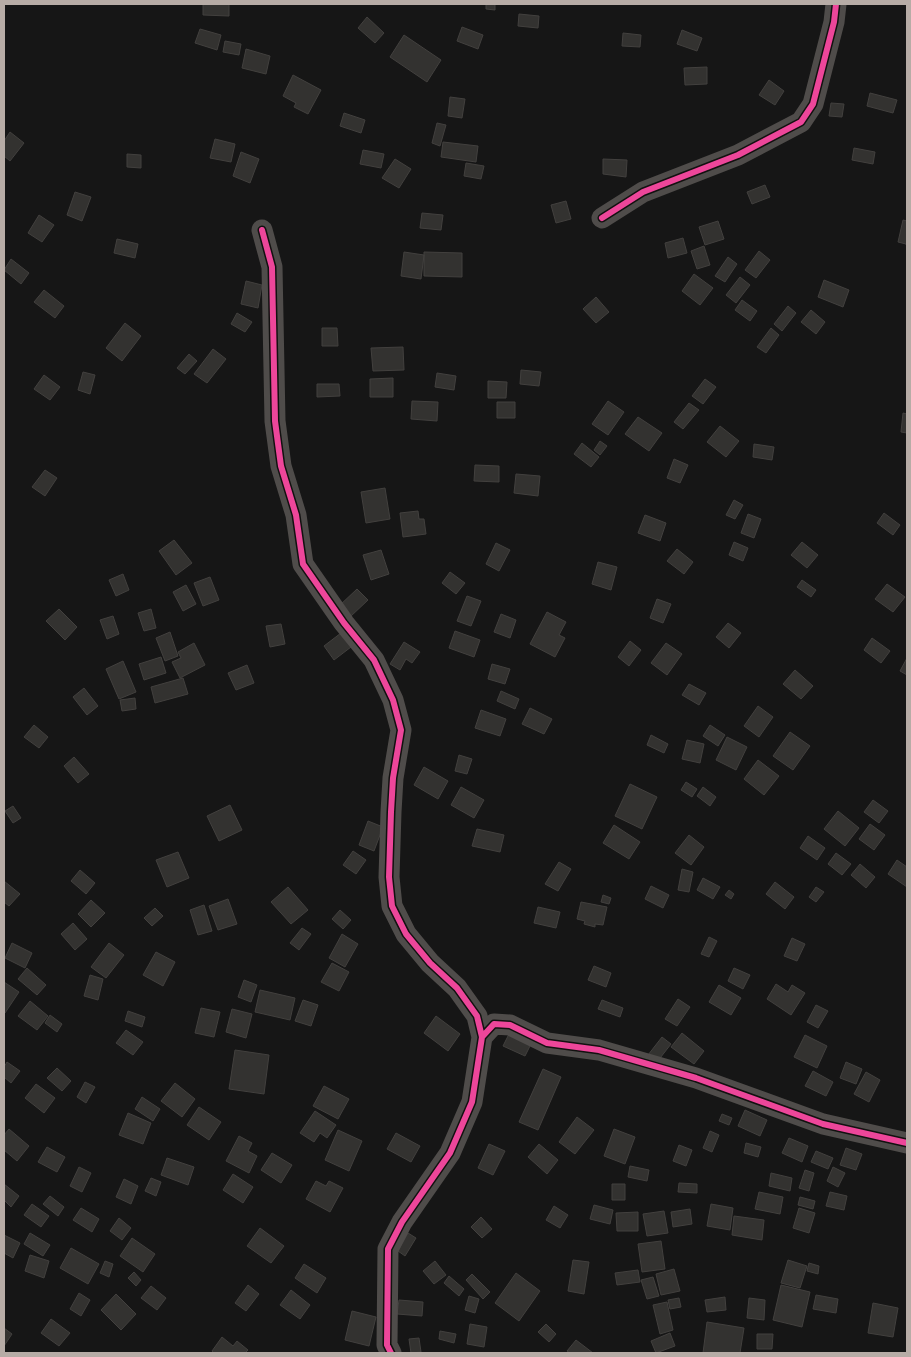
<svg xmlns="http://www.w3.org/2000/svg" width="911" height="1357" viewBox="0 0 911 1357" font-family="'Roboto Condensed',sans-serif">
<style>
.building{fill:#333230;stroke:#42403e}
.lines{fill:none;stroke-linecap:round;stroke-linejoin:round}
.minor{stroke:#4f4c4a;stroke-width:21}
.cycleway-casing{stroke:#121110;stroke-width:9}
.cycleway{stroke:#ed469a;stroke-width:6}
</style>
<rect width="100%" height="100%" fill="#161616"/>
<path class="building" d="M203,4H229V16L203,15Z
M486,4H495V10L486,9Z
M519,14L539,16L538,28L518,26Z
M367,17L384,33L375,43L358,28Z
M462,27L483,35L478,49L457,41Z
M200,29L221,35L217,50L195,43Z
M682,30L702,38L697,51L677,44Z
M623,33L641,35L640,47L622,46Z
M404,35L441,60L427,82L390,57Z
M225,41L241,44L239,55L223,52Z
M246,49L270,56L266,74L242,68Z
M707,67V84L685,85L684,68Z
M293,75L321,90L308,114L294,107L296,103L283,96Z
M769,80L784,91L775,105L759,95Z
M870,93L897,100L893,113L867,106Z
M450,97L465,99L462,118L448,116Z
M831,103L844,104L842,117L829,116Z
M344,113L365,120L361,133L340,126Z
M437,123L446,125L440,146L432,143Z
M10,132L24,143L10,161L4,156V141Z
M215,139L235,144L231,162L210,158Z
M443,142L478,146L476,162L441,157Z
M854,148L875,152L873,164L852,160Z
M363,150L384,154L381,168L360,164Z
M241,152L259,159L250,183L233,176Z
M127,154L141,155V168L127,167Z
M395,159L411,169L399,188L382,178Z
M603,159L627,160L626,177L603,174Z
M466,163L484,166L481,179L464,176Z
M765,185L770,197L752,204L747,192Z
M75,192L91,197L82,221L67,215Z
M566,201L571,219L556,223L551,205Z
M422,213L443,215L441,230L420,228Z
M39,215L54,225L42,242L28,233Z
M903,220L907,221V247L906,244L898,242Z
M718,221L724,239L705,245L699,227Z
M683,238L687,253L668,258L665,243Z
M117,239L138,244L135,258L114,253Z
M704,246L710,265L697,269L691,251Z
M759,251L770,260L756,278L745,270Z
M404,252L424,255L421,279L401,276Z
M424,252L462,253V277L424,276Z
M728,257L737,264L725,282L715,276Z
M11,259L29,273L21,284L4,270Z
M694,274L713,288L700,305L682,291Z
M740,277L750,285L736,303L726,295Z
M824,280L849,290L843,307L818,297Z
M246,281L262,285L258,308L241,304Z
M44,290L64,306L55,318L34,302Z
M596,297L609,312L596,323L583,309Z
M742,300L757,311L750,321L735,310Z
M788,306L796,313L782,331L774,324Z
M811,310L825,322L816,334L801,322Z
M237,313L252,322L245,332L231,324Z
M125,323L141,336L122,361L106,348Z
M322,328H337L338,346H322Z
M771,328L779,335L766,353L757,347Z
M403,347L404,370L373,371L371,348Z
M213,349L226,359L207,383L194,374Z
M189,354L197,361L185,374L177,368Z
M521,370L541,372L539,386L520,384Z
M83,372L95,375L90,394L78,390Z
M437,373L456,376L454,390L435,387Z
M44,375L60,387L50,400L34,389Z
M393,378V397H370V379Z
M705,379L716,387L703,404L692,396Z
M488,381L507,382L506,398H488Z
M317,384H339L340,396L317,397Z
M412,401L438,402L437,421L411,419Z
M608,401L624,412L608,435L592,424Z
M497,402H515V418H497Z
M689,403L699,410L683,429L674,422Z
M903,413L907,414V433L901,432Z
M638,417L662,433L649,451L625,434Z
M720,426L739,441L726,457L707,442Z
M600,441L607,446L600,455L594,450Z
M582,443L599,457L591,467L574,454Z
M754,444L774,447L772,460L753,457Z
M674,459L688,465L680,483L667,478Z
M475,465L499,466V482L474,481Z
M45,470L57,478L45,496L32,487Z
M516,474L540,476L538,496L514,493Z
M385,488L390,519L366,523L361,492Z
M734,500L743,505L735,519L726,515Z
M418,511L419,519H424L426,534L403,537L400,513Z
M884,513L900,525L893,535L877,523Z
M748,514L761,519L754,538L741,533Z
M645,515L666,523L660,541L638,533Z
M174,540L192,563L176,575L159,551Z
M734,542L748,548L743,561L729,555Z
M802,542L818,555L807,568L791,555Z
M496,543L510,550L499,571L486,564Z
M677,549L693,562L684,574L667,561Z
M381,550L389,574L371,580L363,555Z
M598,562L617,567L611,590L592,584Z
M450,572L465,583L456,594L442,583Z
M123,574L129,590L116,596L109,580Z
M210,577L219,600L203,606L194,583Z
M802,580L816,590L811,597L797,587Z
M887,584L905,597L893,612L875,599Z
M186,585L196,604L183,611L173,592Z
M357,589L368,600L350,617L339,606Z
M467,596L481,601L471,626L457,621Z
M657,599L671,604L663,623L650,618Z
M59,609L77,627L65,640L46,621Z
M151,609L156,628L144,631L138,613Z
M547,612L566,622L559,635L565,638L555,657L530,644Z
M501,614L516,620L510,638L494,632Z
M113,616L119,634L107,639L100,620Z
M728,623L741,633L729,648L716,637Z
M281,624L285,644L270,647L266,626Z
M455,631L480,640L474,657L449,648Z
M170,632L178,656L165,661L156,638Z
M341,633L351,647L334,660L324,646Z
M872,638L890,651L881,663L864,650Z
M630,641L641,650L629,666L618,657Z
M404,642L420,652L412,663L406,659L400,670L390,664Z
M194,643L205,665L180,678L172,662L181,658L178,652Z
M666,643L682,654L667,675L651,663Z
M161,657L166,673L144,680L139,664Z
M907,658V675L900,671Z
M123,661L136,692L119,699L106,669Z
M492,664L510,669L505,684L488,679Z
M247,665L254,683L236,690L228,673Z
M795,670L813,686L801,699L783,684Z
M183,678L188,694L155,703L151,687Z
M689,684L706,693L699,705L682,695Z
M84,688L98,706L87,715L73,697Z
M501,691L519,699L515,709L497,701Z
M135,698L136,709L122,711L120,700Z
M758,706L773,717L759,737L744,726Z
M530,708L552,719L544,734L522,724Z
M481,710L506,719L500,736L475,728Z
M34,725L48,737L39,748L24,737Z
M710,725L725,735L718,746L703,736Z
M790,732L810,746L793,770L773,756Z
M651,735L668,744L664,753L647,745Z
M727,737L747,747L736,770L716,760Z
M687,740L704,744L700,763L682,759Z
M459,755L472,759L467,774L455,771Z
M74,757L89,774L78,783L64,766Z
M758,760L779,776L764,795L744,779Z
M424,767L448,781L438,799L414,785Z
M686,782L697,789L692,797L681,790Z
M630,784L657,797L642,829L615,816Z
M461,787L484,800L474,818L451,805Z
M703,787L716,797L710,806L697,796Z
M873,800L888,811L879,823L864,812Z
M230,805L242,830L219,841L207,816Z
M13,806L21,818L13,823L5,811Z
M838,811L859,828L845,846L824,829Z
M368,821L383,827L374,851L359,845Z
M870,824L885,835L874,850L859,839Z
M614,825L640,842L629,859L603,843Z
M477,829L504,835L500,852L472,846Z
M689,835L704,847L691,865L675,853Z
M808,836L825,848L817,860L800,848Z
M353,851L366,860L356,874L343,865Z
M178,852L189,878L167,887L156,860Z
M836,853L851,864L842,875L828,864Z
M897,860L907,867V887L888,874Z
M559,862L571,869L558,891L545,884Z
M860,864L875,877L866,888L851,875Z
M682,869L693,872L689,892L678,890Z
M80,870L95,883L86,894L71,881Z
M703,878L720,887L713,899L697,890Z
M4,881L20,894L9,906L4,902Z
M775,882L794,897L785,909L766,894Z
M651,886L669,895L663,908L645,899Z
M288,887L308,910L291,924L271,902Z
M816,887L824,892L816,902L809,897Z
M729,890L734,894L731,899L725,895Z
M603,895L611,898L609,904L601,902Z
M228,899L237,924L218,930L209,906Z
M91,900L105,913L91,927L78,914Z
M581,902L607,907L603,925L595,924V927L584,924L585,921L577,919Z
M204,905L212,931L198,935L190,910Z
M538,907L560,912L556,928L534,923Z
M155,908L163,916L152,926L144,918Z
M340,910L351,920L343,929L332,919Z
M73,923L87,939L75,950L61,934Z
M302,928L311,934L299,950L290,943Z
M342,934L358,944L345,967L329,958Z
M709,937L717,941L709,957L701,954Z
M792,938L805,944L797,961L784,956Z
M12,943L32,953L25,968L5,958Z
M109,943L124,955L106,978L91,967Z
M156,952L175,962L163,986L143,975Z
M332,963L349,972L339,991L321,982Z
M594,966L611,973L606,987L588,980Z
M27,968L46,985L37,995L18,979Z
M734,968L750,975L743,989L728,981Z
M90,975L103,979L98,1000L84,996Z
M244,980L257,985L251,1002L238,997Z
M4,982L19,992L5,1013L4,1012Z
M776,984L788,992L792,985L805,993L791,1015L767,999Z
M719,985L741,998L731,1015L709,1002Z
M260,990L295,998L290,1020L255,1012Z
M678,999L690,1007L677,1026L665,1019Z
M303,1000L318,1005L311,1026L295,1021Z
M602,1000L623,1008L620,1017L598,1009Z
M30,1001L48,1016L37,1030L18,1016Z
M816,1005L828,1011L818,1028L807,1022Z
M201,1008L220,1012L214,1037L195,1033Z
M232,1009L252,1014L246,1038L226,1032Z
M128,1011L145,1017L142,1027L125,1021Z
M50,1015L62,1024L57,1032L45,1023Z
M436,1016L460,1034L448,1051L424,1033Z
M126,1030L143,1042L133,1055L116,1043Z
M682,1033L704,1051L694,1064L671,1047Z
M509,1034L531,1044L525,1056L503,1046Z
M805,1035L827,1046L817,1068L794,1057Z
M662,1037L671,1044L657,1062L648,1055Z
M235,1050L269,1055L264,1094L229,1089Z
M7,1062L20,1071L11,1083L4,1077V1067Z
M846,1062L862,1069L856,1084L840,1078Z
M57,1068L71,1081L62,1091L47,1078Z
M543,1069L561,1077L538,1130L519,1122Z
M813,1071L833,1082L826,1096L805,1086Z
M866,1072L880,1080L869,1102L854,1094Z
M85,1082L95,1087L86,1103L77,1097Z
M175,1083L195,1099L182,1117L161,1101Z
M36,1084L55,1098L44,1113L25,1098Z
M324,1086L349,1099L338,1119L313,1106Z
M142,1097L160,1109L153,1121L135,1109Z
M199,1107L221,1122L209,1140L187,1125Z
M745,1110L767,1120L760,1136L738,1126Z
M315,1111L336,1125L327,1138L320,1133L314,1142L300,1133Z
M128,1113L151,1123L143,1144L119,1135Z
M722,1114L732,1118L729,1125L719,1121Z
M577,1117L594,1130L575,1154L559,1142Z
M9,1129L29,1146L17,1161L4,1150V1135Z
M614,1129L635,1137L625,1164L604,1156Z
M338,1130L362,1141L349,1171L325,1160Z
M710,1131L719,1135L712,1152L703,1148Z
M396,1133L420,1146L411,1162L387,1149Z
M239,1136L252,1143L248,1151L257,1156L249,1173L226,1161Z
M789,1138L808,1146L802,1162L782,1153Z
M746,1143L761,1147L758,1157L744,1153Z
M489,1144L505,1151L493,1175L478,1168Z
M539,1144L558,1160L547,1174L528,1157Z
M679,1145L692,1150L686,1166L673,1161Z
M47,1147L65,1157L57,1172L38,1162Z
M846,1148L862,1154L856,1170L840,1165Z
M816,1151L833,1158L828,1169L811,1162Z
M272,1153L292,1165L281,1183L261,1170Z
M167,1158L194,1167L188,1185L161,1175Z
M630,1166L649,1170L647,1181L628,1177Z
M79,1167L91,1173L82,1192L70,1186Z
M833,1167L845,1173L838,1187L827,1181Z
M805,1170L814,1173L809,1191L799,1188Z
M771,1173L792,1178L790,1191L769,1186Z
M233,1174L253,1187L243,1203L223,1190Z
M151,1178L161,1182L156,1196L145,1191Z
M124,1179L138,1186L131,1204L116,1197Z
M316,1181L326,1186L329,1181L343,1188L330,1212L306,1199Z
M679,1183L697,1184V1193L678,1192Z
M4,1184L19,1196L11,1207L4,1200Z
M612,1184H625V1200H612Z
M759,1192L783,1197L780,1214L755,1209Z
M830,1192L847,1196L844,1210L826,1206Z
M50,1196L64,1207L58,1216L43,1204Z
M800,1197L815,1201L813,1209L798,1205Z
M32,1204L49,1216L41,1227L24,1215Z
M711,1204L733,1208L730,1230L707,1226Z
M594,1205L613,1210L610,1224L590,1219Z
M554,1206L568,1215L560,1228L546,1220Z
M81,1208L99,1219L92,1232L73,1220Z
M799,1208L815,1213L809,1233L793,1228Z
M690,1209L692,1224L673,1227L671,1212Z
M664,1211L668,1233L647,1236L643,1214Z
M638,1212V1231H617L616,1213Z
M734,1216L764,1220L762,1240L732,1235Z
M481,1217L492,1229L482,1238L471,1227Z
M119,1218L131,1228L122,1240L110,1231Z
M260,1228L284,1246L271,1263L247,1246Z
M30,1233L50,1245L43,1256L24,1244Z
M408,1233L416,1238L405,1256L398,1251Z
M4,1235L20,1243L13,1258L4,1253Z
M132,1238L155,1254L143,1272L120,1256Z
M661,1241L665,1269L642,1272L638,1244Z
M71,1248L99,1264L88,1284L60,1268Z
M30,1255L49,1261L44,1278L25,1271Z
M573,1260L589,1262L584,1294L568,1291Z
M788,1260L807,1266L800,1288L781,1283Z
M105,1261L113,1264L109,1277L100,1273Z
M435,1261L446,1275L434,1284L423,1271Z
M809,1263L819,1266L818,1274L807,1271Z
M304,1264L326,1278L317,1293L295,1278Z
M674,1269L680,1291L661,1295L656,1274Z
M638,1270L640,1282L617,1285L615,1273Z
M134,1272L141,1280L136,1286L128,1278Z
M516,1273L540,1291L519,1321L495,1303Z
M472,1274L490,1292L483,1299L466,1280Z
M449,1276L464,1289L459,1296L444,1283Z
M653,1277L659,1296L647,1299L641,1280Z
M248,1285L259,1294L246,1311L235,1303Z
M781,1285L810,1292L802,1327L773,1320Z
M151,1286L166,1298L157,1310L141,1298Z
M291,1290L310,1305L300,1319L280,1305Z
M79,1293L90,1300L81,1316L70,1309Z
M116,1294L136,1314L121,1330L101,1310Z
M816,1295L838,1299L836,1313L813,1309Z
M469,1296L479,1299L475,1313L465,1310Z
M725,1297L726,1310L707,1312L705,1300Z
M679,1298L681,1307L670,1309L668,1300Z
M749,1298L765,1300L764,1320L747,1318Z
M399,1300L423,1302L422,1316L397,1314Z
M667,1302L673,1330L660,1334L653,1305Z
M873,1303L898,1308L893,1337L868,1333Z
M352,1311L376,1317L369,1346L345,1340Z
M51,1319L70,1333L59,1346L41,1333Z
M707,1322L744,1328L740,1353H703Z
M470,1324L487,1327L484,1347L467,1344Z
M546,1324L556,1334L549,1342L538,1332Z
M4,1328L12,1334L4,1346Z
M440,1331L456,1334L454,1343L439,1339Z
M670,1333L675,1346L656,1353L651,1341Z
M757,1334H773L772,1349H757Z
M222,1337L233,1346L237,1341L248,1350L245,1353H214L212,1351Z
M419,1338L421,1352L411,1353L409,1339Z
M576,1340L593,1353H570L567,1351Z"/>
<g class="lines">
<path class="minor" d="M602,218L643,192L738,155L801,122L813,104L834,22L836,4
M262,230L272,267L275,421L281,466L296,515L303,564L344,623L374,660L393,700L401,730L393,778L391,812L389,877L392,906L406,934L430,963L457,988L477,1016L482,1037
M391,1353L387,1345L388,1249L402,1222L450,1153L472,1102L482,1037L494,1024L510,1025L547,1043L599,1050L696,1078L823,1124L907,1143"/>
<g class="cycleway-casing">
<path id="cycleway" d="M602,218L643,192L738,155L801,122L813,104L834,22L836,4
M262,230L272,267L275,421L281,466L296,515L303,564L344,623L374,660L393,700L401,730L393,778L391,812L389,877L392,906L406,934L430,963L457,988L477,1016L482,1037
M391,1353L387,1345L388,1249L402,1222L450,1153L472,1102L482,1037L494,1024L510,1025L547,1043L599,1050L696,1078L823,1124L907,1143"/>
</g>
<use href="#cycleway" class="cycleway"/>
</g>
<rect width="911" height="1357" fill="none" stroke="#b7aca6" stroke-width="10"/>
</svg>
